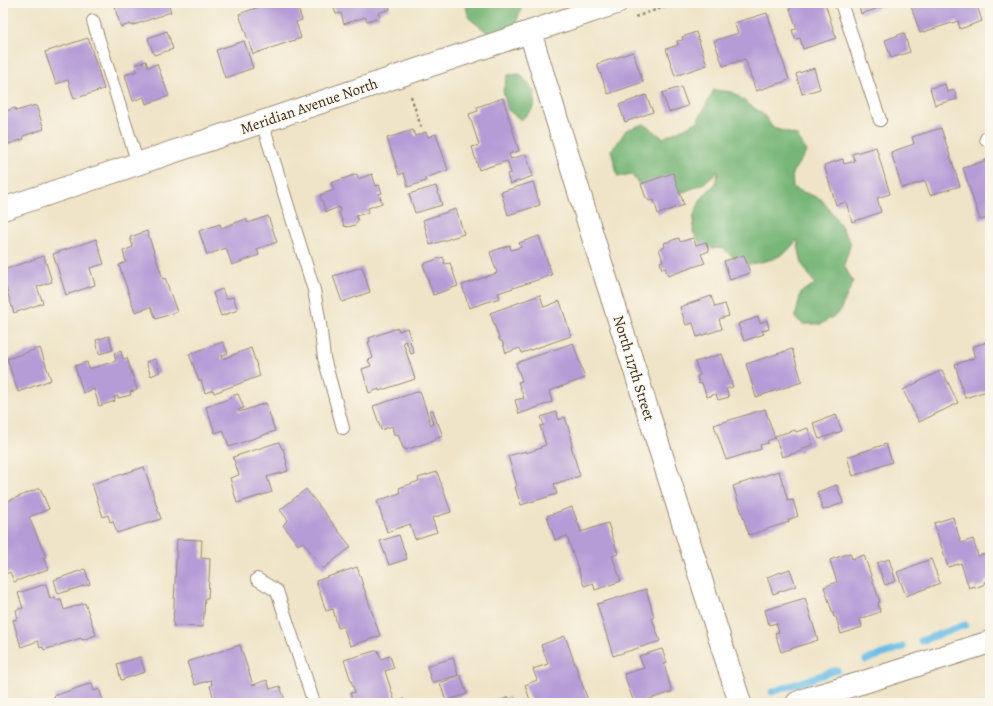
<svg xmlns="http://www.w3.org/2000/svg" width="993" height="706" viewBox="0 0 993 706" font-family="Alegreya,serif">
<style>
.forest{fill:#77b677;stroke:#59704a}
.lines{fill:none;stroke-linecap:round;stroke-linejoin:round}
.stream{stroke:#69bde6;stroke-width:7}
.building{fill:#b59cd7}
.service-casing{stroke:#958772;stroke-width:14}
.minor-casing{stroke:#958772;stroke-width:24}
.tertiary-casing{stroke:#958772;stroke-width:24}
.path{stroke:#958772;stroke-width:2.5;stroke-dasharray:3 3;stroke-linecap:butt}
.service{stroke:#fff;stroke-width:12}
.minor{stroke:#fff;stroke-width:22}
.tertiary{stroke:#fff;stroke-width:22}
.labels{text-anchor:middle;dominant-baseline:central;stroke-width:3;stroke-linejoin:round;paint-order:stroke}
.street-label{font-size:15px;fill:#3b2a1e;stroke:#fbf7ec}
</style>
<rect width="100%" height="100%" fill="#fbf7ec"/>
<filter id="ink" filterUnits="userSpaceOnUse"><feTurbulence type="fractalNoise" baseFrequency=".025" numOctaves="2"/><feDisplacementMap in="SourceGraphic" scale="8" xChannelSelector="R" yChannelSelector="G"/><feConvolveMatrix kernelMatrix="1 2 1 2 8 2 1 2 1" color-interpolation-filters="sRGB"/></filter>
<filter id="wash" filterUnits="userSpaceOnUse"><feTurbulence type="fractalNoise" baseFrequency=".012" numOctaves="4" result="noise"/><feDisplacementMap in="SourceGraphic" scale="16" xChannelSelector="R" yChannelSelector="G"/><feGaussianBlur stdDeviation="0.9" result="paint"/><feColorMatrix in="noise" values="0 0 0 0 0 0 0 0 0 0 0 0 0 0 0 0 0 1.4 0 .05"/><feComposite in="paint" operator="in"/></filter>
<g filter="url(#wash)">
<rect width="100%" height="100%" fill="#efe4c7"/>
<path class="forest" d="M465,3H523L515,27L488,33L469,18Z
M520,74L535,92L534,108L521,120L508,110L503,90L508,75Z
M714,90L732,92L764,115L773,128L796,135L807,151L792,173L793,188L821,199L835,217L851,243L844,265L853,282L839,313L821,324H803L795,318L801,292L815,284L802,264L797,240C793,244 790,249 786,252C774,261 757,263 742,265L724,249L702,247L693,232L694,215L701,199L716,183L718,171L703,184L669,198L654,195L638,183L631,174L618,177L611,150L617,144L626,130L644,124L663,138L697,122Z"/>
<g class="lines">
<path class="stream" d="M921,641L965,625
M866,660L903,647
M772,692L837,670"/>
</g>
<g id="blocks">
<path class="building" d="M113,3H168L171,12L131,26V24L121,27Z
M270,3H296L302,20L296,22L301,38L253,54L239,14Z
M332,3H388L390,9L378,13L380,17L367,21L365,17L344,24L341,13L336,14Z
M800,3H825L836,38L803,49L800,38L795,39L792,30L797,29L789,6Z
M858,3H893L861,14Z
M910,3H976L982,21L960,29L958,21L920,33Z
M767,13L789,80L756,91L745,59L723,66L714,41L738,33L734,23Z
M167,31L173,49L154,55L148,38Z
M696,32L707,65L675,76L666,49L678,45L677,41L683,40L682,37Z
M904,33L910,52L891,58L885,40Z
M88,38L104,89L74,99L68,80L56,84L45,52Z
M244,41L253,68L225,78L216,50Z
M633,52L643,82L608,94L597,64Z
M146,61L148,67L157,64L169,96L146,104L144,97L133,101L125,75L137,71L135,65Z
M814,68L820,89L802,94L796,74Z
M945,84L947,92L954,90L957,99L935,105L930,88Z
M681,87L688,106L669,112L662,93Z
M646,95L653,112L625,122L619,105Z
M503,98L519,151L509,154L511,159L526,154L533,176L510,184L507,174L511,173L507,161L479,170L472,147L479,145L469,114L478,111L477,107Z
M36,105L44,129L23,136L24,139L6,145L5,142H3V112L15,108L16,111Z
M941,128L960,186L930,195L925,181L902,188L891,152L914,144L912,137Z
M413,130L415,136L426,132L428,137L436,134L448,170L425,178L426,181L408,187L404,173L399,175L387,138Z
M876,147L890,194L877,198L881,212L852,222L846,202L836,205L824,165L843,159L844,164L855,161L852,154Z
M990,159V217L980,220L963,168Z
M673,173L684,205L658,214L654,200L649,201L647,198H646L641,184Z
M357,174L358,179L372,174L376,186L379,185L382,193L379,194L382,203L368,208L369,212L356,216L358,220L355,225L348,227L344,226L339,212L340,211L339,207L326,212L320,195L334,190L331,183Z
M533,182L540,205L508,215L501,192Z
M436,186L442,205L415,213L409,194Z
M456,209L464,234L430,245L423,220Z
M268,216L277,242L257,249L259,255L232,265L226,248L207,255L199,231L220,224L221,228L246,219L248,223Z
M147,231L163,279L165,278L177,312L156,319L151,307L135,312L119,265L126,262L123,251L133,247L130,237Z
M539,236L552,275L498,293L500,298L469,308L462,285L497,273L490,252L510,245L511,250L521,247L519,243Z
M679,238L680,242L693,238L696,245L706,242L709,251L701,254L705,263L668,276L665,268L662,269L660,262L663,261L659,249L665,247L664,243Z
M96,239L104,264L90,268L95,285L66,295L53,254Z
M744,255L750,273L730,280L724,261Z
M44,256L52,282L37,287L43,303L14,313L3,279V270Z
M443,257L445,264L450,263L458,286L433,295L423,264Z
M362,267L370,292L342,302L333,276Z
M222,289L226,299L233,297L238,310L221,316L213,293Z
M540,295L544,307L560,301L571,336L522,353L520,348L506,353L502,341H500L490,313Z
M711,296L715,307L725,304L729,316L719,319L722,329L697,337L693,323L686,325L680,307Z
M758,317L760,323L767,320L769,329L762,331L764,334L744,341L738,324Z
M398,328L399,331L407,328L411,340L410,341L414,353L411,354L406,341L403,342L415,379L379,391V389L369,393L362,369L371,366L368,360L373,358L368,342H370L369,338Z
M109,336L113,350L99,354L96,340Z
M990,341V390L965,398L955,364L975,358L972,347Z
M223,342L228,353L221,356L222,359L251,348L257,366H256L260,376L214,393L213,390L205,393L201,380L199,381L189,354Z
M573,343L585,378L549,391L552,402L519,414L515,400L524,398L518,382L522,381L516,363Z
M40,348L51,380L18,392L7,359Z
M792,349L802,382L756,397L746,364Z
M121,351L123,359L127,358L137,390L130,392L131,395L118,398V396L114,397L115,401L99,406L94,389L83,393L75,366L87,362L89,369L116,361L114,353Z
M722,354L733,387L726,389L729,397L718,400L716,394L707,397L702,383L699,384L697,376L700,375L695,362Z
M155,359L160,372L151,376L146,362Z
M942,370L958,403L919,422L903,390Z
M420,391L431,425L433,424L429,411L433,410L437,423H438L443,436L435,438L436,440L405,450V448H403L398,434L394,435L392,426L381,430L373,406Z
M238,394L244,408L238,410L239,412L266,403L275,431L229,447L223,430L215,433L206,407L231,398V396Z
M765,409L775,438L767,441L768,443L760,445L761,449L726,460L714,425Z
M556,412L559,420L565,417L572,439L571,440L572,446H571L580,476L554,484L557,494L521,505L515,487L517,486L508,456L526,451V453L541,448L540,447L546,445L540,426L544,425L541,417Z
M836,415L842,431L819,439L813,423Z
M808,428L813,445L801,449L802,451L782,457L775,436L795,430L796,432Z
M279,442L282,449L283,448L287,463H286L288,471L267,477L272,492L237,503L230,478L239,475L233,457Z
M886,444L892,462L853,476L847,457Z
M144,467L161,519L117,533L113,521L110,522L108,515L103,517L92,484Z
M779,471L788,501L793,500L798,516L788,520L789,522L749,535L733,486Z
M437,472L451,512L432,518L437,532L415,539L410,524L387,532L377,501L400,493L399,488L419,481L418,478Z
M837,485L843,503L823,510L817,492Z
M40,488L49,509L29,517L46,557L43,558L48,569L14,582L10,572L6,574L3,566V503Z
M306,489L351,547L323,569L303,542L298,545L283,525L288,520L280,510Z
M572,507L581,532L608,523L618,554L612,556L621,581L595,590L593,583L584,586L567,536L555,540L547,516Z
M953,517L961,543L973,539L978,556L990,552V580L984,582L985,584L975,588V586L969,588L961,563L948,567L934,523Z
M399,535L407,559L389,565L380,541Z
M177,539L202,540L201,558L210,559L208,598H205L203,627L173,626Z
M850,553L852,559L864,555L880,602L878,603L880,612L860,619L862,627L841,634L836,617H834L824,587L837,582L830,560Z
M889,559L896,581L885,585L877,563Z
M931,559L940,583L906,596L897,572Z
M357,567L380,636L350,646L343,626L338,628L333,609L326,611L316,581Z
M85,569L90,584L58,594L54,580Z
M790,569L796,586L773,594L767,577Z
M46,584L50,599L55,597L56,600L61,599L64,610L85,603L96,635L82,640L81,638L44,650L43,647L40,648L38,641L21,647L13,620L18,619L16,610L23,608L18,593Z
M646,589L654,617L652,618L660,641L613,656L597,604Z
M805,598L818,640L781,652L775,633L779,632L776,623L769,625L765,610Z
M565,636L589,703H531L525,685L537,680L533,669L548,664L541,645Z
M240,645L253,685L267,680L270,689L280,686L286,703H241L240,699L229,703H215L210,686L212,685L211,680L195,685L187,662Z
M662,649L667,663L664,664L672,692L637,703H634L624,674L644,668L639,656Z
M378,650L381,659L390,656L394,668L385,671L395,702L404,699L406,703H354L350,693L355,692L344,660Z
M140,657L145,672L121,680L117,664Z
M453,658L458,675L432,683L427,666Z
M460,675L467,694L446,701L440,683Z
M92,683L94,691L99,689L104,703H56L54,696Z
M509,697L511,703H493Z"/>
</g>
</g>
<g filter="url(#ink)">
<use href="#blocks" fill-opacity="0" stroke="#958772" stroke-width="1"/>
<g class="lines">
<g class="service-casing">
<path id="service" d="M841,3L880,120
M93,21L138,164
M262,122L314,290L320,324L324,358L343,428
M986,139L990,134
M257,579L277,591L314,703"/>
</g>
<g class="minor-casing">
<path id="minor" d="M530,32L595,244L740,703
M797,703L809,698L861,683L990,642"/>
</g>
<g class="tertiary-casing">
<path id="tertiary" d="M3,209L616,3"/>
</g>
<path class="path" d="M635,17L676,3
M411,96L421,127"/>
<use href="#service" class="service"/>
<use href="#minor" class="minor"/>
<use href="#tertiary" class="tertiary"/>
</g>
</g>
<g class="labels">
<g class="street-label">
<text transform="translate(309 106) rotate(-19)">Meridian Avenue North</text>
<text transform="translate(634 368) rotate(73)">North 117th Street</text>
</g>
</g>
<rect width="993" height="706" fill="none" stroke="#fbf7ec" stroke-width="16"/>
</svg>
